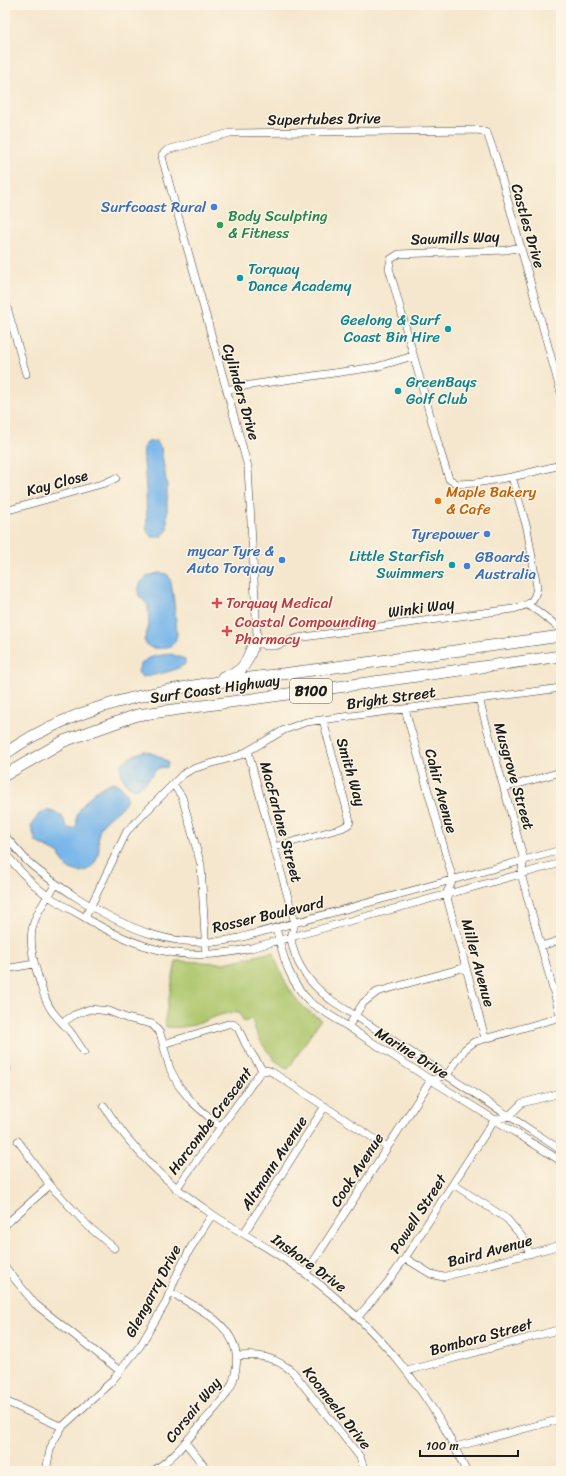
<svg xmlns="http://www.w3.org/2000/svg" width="566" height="1476" viewBox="0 0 566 1476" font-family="Sriracha,sans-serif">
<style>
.green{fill:#adc66c;stroke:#647144}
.water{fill:#77b6ea;stroke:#4a6983}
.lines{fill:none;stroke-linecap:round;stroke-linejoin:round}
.minor-casing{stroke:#3d3a37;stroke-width:8}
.primary-casing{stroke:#3d3a37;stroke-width:12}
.minor{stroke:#fff;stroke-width:7}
.primary{stroke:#fff;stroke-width:11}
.shop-dot{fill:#3f7fe0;stroke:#fcf5e5;stroke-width:1.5}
.leisure-dot{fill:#2e9e5b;stroke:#fcf5e5;stroke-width:1.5}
.culture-dot{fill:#0f9aa8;stroke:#fcf5e5;stroke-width:1.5}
.food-dot{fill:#e8710a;stroke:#fcf5e5;stroke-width:1.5}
.health-dot{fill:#e0444e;stroke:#fcf5e5;stroke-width:1.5}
.labels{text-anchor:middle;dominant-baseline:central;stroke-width:3;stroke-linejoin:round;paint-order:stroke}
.shield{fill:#fcf5e5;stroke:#5f5d58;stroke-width:1}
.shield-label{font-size:14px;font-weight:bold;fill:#1c1c1c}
.street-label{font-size:15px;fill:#1c1c1c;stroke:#fcf5e5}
.shop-label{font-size:15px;fill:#366cbe;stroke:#fcf5e5;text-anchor:end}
.leisure-label{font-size:15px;fill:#27864d;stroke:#fcf5e5;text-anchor:start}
.culture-label{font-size:15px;fill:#0d838f;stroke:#fcf5e5;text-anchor:start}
.food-label{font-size:15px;fill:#c56008;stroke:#fcf5e5;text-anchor:start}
.health-label{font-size:15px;fill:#be3a42;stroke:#fcf5e5;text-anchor:start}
</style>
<rect width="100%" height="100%" fill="#fcf5e5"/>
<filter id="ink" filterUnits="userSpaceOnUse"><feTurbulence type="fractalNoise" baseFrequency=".025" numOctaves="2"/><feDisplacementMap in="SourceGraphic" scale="8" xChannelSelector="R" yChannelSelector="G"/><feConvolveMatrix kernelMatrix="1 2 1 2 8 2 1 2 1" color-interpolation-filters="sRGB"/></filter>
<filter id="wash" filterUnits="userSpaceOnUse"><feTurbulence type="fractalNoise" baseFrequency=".012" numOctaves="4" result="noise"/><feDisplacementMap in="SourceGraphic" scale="16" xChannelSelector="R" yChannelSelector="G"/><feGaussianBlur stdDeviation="0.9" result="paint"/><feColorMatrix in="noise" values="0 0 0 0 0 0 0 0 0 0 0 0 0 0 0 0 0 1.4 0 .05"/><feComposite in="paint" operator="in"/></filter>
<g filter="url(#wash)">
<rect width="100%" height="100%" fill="#f5e7cd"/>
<path class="green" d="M273,952C282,978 294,1006 321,1019L288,1069L274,1060V1058C262,1047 256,1034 252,1019L244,1022L239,1013C223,1011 209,1020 194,1025C184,1027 175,1028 166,1027L165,1019L176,961L224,963Z"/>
<path class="water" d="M156,441L161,448L167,486V531L161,537H152L147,531L146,490L143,447L148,442Z
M159,573C162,573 165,573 168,575C173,580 176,624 177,634C176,637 176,640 174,643C169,649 154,650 148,646C147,645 145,642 144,640L149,626L148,605L139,596L138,590L141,582L147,576Z
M171,654L185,659V664C174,672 155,675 142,677L138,672C141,656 157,656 171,654Z
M144,751C150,752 165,758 168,763L167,767L158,768L144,784L136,789C124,786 120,776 121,764L134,755Z
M114,782C120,785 129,792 126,801C124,808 107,817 102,825C95,836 101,844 98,854C97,863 88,872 79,872C75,871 71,869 67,868L58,853L36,842L31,826L39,814L47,810L61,815L68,828L73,829L77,826C77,822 76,816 78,813C85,799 99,786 114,782Z"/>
</g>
<g filter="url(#ink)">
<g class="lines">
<g class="minor-casing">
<path id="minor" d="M521,247L506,250L399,254L391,259L389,268L439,447L449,479L457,484L475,483L512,477L561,465
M5,300L26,374
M227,390L243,386L376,367L413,356
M5,511L105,483L116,478
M527,605L536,610L561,629
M260,642L257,635L248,467L163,161L162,155L167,150L230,133L479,130L487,133L496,158L561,393
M257,644L260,642L265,646H275L298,638L311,636L513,609C528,605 534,604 537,587L527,528L512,477
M479,699L524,860L521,874L561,1018
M405,709L453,880L446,894L485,1038
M248,752L295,923C294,928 291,934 291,939C295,965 311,985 331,1000L555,1146L561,1151
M173,784L182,797L201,865L206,955
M504,788L561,772
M5,836C12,844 20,853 27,861C42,875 59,886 76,897C127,929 177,952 239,938L561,850
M274,847L342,828L349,824L350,821L323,720
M5,853C18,869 31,884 48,896C59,903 71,910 82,916C139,950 185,964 251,948L561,863
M56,885C29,920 25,937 39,979C42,989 45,1002 52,1011C58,1019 66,1026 72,1034C76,1040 80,1046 84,1052
M85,918L127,831L182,775L192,769L241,755L284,730L306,722L561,688
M276,928C284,959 288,980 311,1003L431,1080L561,1161
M541,946L561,940
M5,969L34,964
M62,1023L74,1015L90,1009L109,1011L126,1018L152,1024L160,1033L170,1069L179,1086L192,1102L220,1127
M348,1027L363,1003L377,992L466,967
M163,1044L228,1024H233L238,1028L246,1045L263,1071
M5,1071L7,1069
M104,1106C132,1150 168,1185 212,1214C243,1235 276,1251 306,1274C378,1328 429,1389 466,1471
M453,1184L507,1219L523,1238L530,1254
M50,1185L88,1226L114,1248
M176,1189L259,1074C264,1068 269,1070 275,1074L387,1147
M5,1225L50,1185L18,1141
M244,1233L325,1106
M405,1258L431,1274L443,1277L561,1245
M5,1267L35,1304L120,1371
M306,1273L431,1080L447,1075L465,1049L474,1042L561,1017
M358,1317L387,1283L405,1258L494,1120L509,1116L522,1103L561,1093
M237,1356C260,1354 275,1357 293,1372L360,1457L365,1471
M407,1371L561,1329
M5,1401L62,1427
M185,1442L208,1471
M455,1447L561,1419
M46,1471L50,1450L53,1442L62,1427L111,1382L140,1346L165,1304L178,1272L190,1249L212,1215
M153,1471C173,1459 188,1439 203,1422C212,1412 222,1402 228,1391C233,1384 235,1376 236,1368C242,1327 200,1309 170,1292"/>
</g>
<g class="primary-casing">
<path id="primary" d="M223,677C242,674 246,664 252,648
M5,754C93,690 209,684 313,670C396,659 478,648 561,636
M5,775L64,741L137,715L561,656"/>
</g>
<use href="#minor" class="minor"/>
<use href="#primary" class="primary"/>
</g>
</g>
<g class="shop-dot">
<circle cx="214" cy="207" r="4"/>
<circle cx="487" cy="534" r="4"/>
<circle cx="282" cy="560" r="4"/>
<circle cx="467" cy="566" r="4"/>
</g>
<circle class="leisure-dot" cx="220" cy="225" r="4"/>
<g class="culture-dot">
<circle cx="240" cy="278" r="4"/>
<circle cx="448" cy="329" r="4"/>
<circle cx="398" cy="391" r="4"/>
<circle cx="452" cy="565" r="4"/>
</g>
<circle class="food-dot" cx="438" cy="501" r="4"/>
<g class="health-dot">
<path d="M215 597h4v4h4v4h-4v4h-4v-4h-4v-4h4z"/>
<path d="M225 625h4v4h4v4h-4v4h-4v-4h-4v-4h4z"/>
</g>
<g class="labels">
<rect class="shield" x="290" y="679" width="42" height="24" rx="3"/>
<g class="shield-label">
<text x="311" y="691">B100</text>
</g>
<g class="street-label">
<text transform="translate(324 119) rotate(-1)">Supertubes Drive</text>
<text transform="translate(528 226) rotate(74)">Castles Drive</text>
<text transform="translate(455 238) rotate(-2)">Sawmills Way</text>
<text transform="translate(241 392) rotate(74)">Cylinders Drive</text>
<text transform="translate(57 483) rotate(-15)">Kay Close</text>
<text transform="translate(421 608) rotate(-8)">Winki Way</text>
<text transform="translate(215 689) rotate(-8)">Surf Coast Highway</text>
<text transform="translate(391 698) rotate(-8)">Bright Street</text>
<text transform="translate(351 772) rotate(74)">Smith Way</text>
<text transform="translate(514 776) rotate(74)">Musgrove Street</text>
<text transform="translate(441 791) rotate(75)">Cahir Avenue</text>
<text transform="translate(281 822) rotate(75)">MacFarlane Street</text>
<text transform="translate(268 915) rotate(-13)">Rosser Boulevard</text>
<text transform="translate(478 963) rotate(75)">Miller Avenue</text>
<text transform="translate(412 1053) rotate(32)">Marine Drive</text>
<text transform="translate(210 1121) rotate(-53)">Harcombe Crescent</text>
<text transform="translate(274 1163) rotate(-57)">Altmann Avenue</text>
<text transform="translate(357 1170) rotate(-57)">Cook Avenue</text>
<text transform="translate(418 1214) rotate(-57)">Powell Street</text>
<text transform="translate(490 1251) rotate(-15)">Baird Avenue</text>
<text transform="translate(309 1263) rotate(36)">Inshore Drive</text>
<text transform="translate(153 1291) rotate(-62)">Glengarry Drive</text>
<text transform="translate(481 1337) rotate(-15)">Bombora Street</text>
<text transform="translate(337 1408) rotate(52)">Koomeela Drive</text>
<text transform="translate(193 1410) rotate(-51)">Corsair Way</text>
</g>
<g class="shop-label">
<text x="206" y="207">Surfcoast Rural</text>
<text x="479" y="534">Tyrepower</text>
<text x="274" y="551">mycar Tyre &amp;<tspan x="274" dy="17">Auto Torquay</tspan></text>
<text x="475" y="557" text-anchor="start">GBoards<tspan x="475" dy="17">Australia</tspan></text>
</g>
<g class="leisure-label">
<text x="228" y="216">Body Sculpting<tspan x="228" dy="17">&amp; Fitness</tspan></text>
</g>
<g class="culture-label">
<text x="248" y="269">Torquay<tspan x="248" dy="17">Dance Academy</tspan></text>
<text x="440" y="320" text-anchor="end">Geelong &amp; Surf<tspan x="440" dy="17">Coast Bin Hire</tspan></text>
<text x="406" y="382">GreenBays<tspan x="406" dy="17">Golf Club</tspan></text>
<text x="444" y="556" text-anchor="end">Little Starfish<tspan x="444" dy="17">Swimmers</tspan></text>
</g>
<g class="food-label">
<text x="446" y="492">Maple Bakery<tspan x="446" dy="17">&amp; Cafe</tspan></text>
</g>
<g class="health-label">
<text x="226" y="603">Torquay Medical</text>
<text x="235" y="622">Coastal Compounding<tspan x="235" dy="17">Pharmacy</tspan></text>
</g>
</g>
<rect width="566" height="1476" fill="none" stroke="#fcf5e5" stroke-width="20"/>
<path d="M420 1450v6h98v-6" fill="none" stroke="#1c1c1c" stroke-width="2"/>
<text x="426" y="1450" font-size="12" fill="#1c1c1c" stroke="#fcf5e5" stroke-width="3" paint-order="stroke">100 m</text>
</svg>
